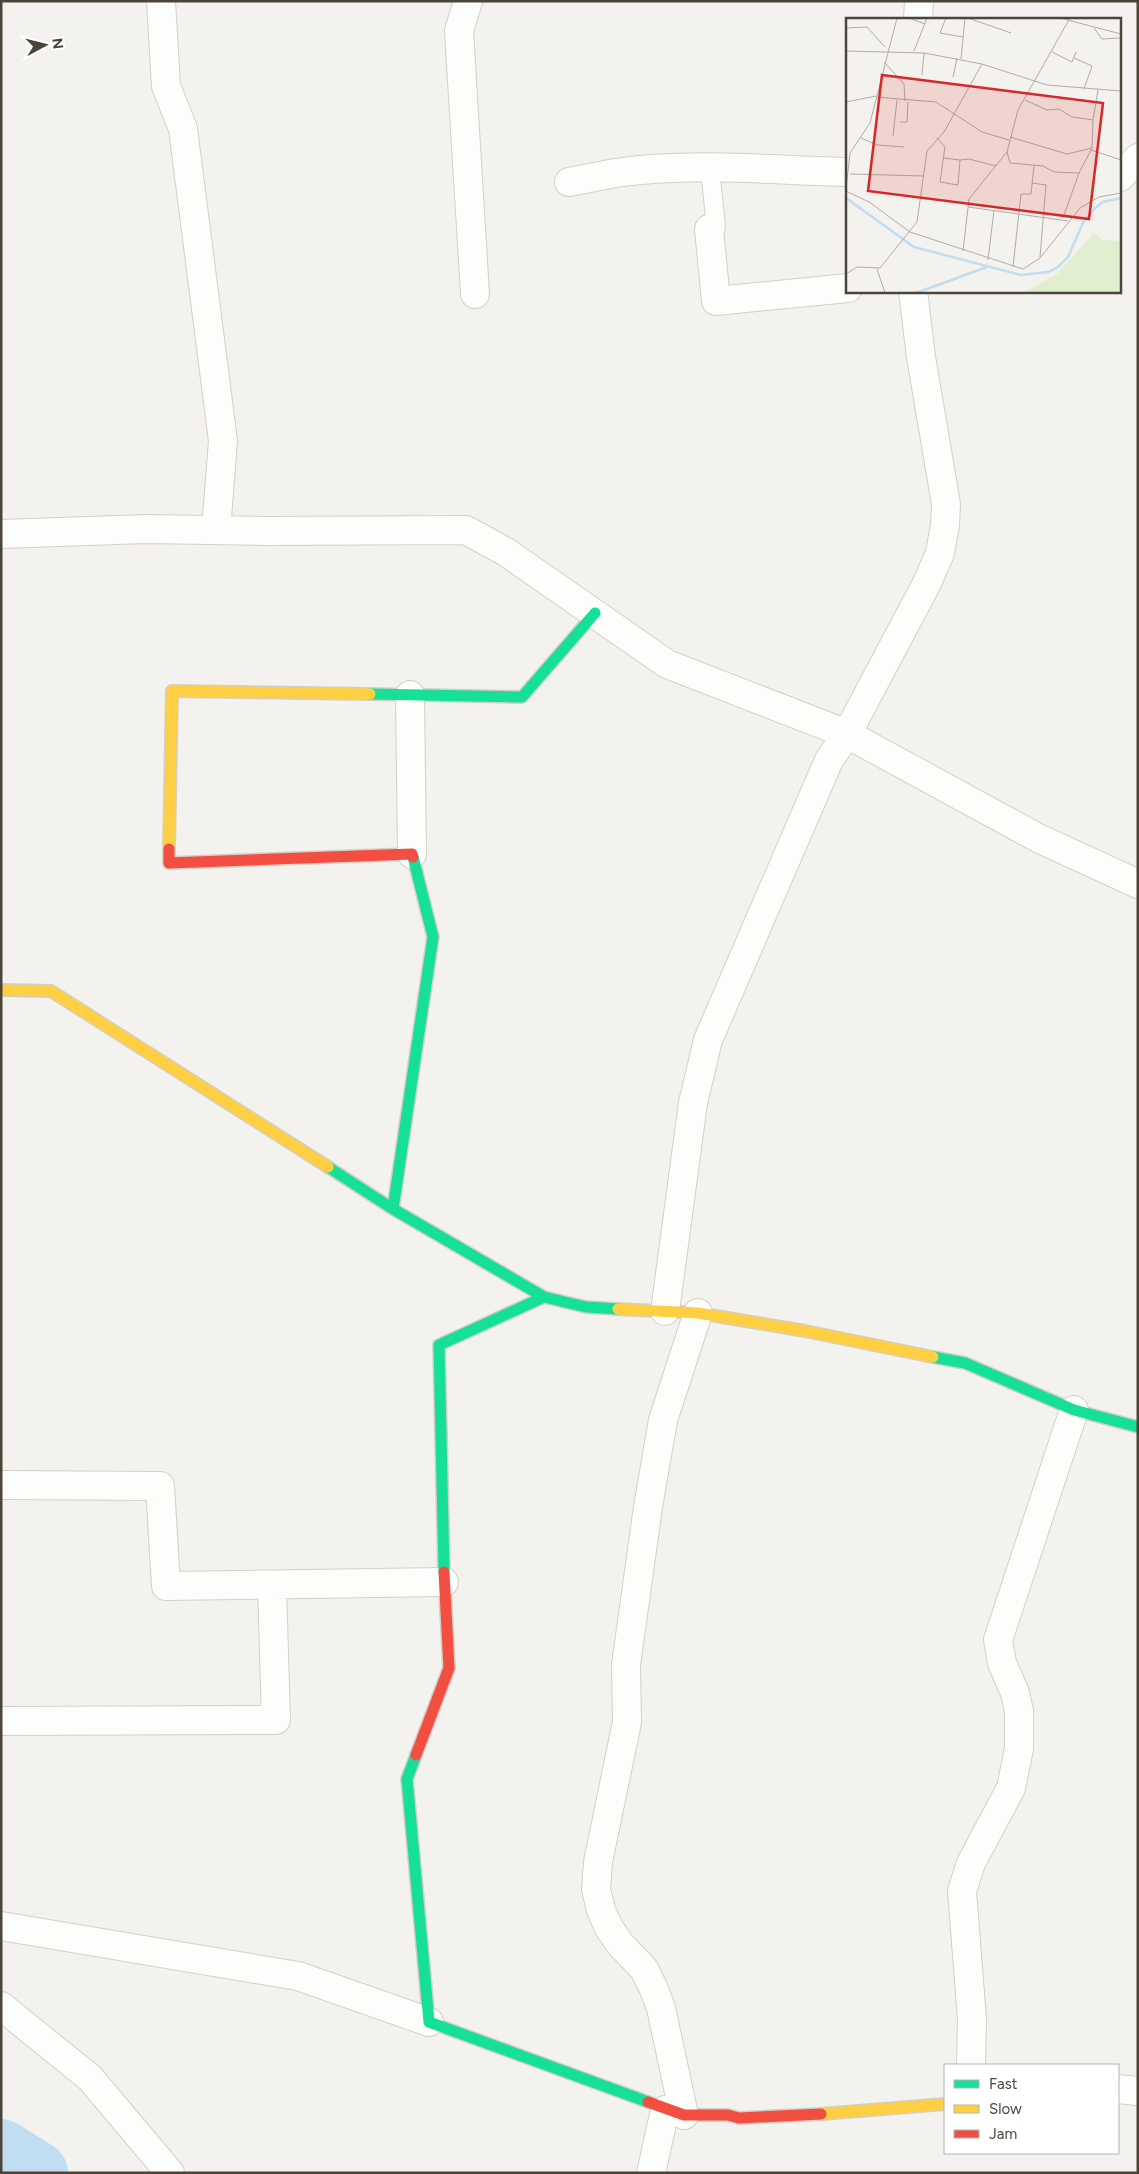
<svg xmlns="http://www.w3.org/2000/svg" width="1139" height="2174" viewBox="0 0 1139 2174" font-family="Figtree,sans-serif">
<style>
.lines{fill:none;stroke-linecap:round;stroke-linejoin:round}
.river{stroke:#c0ddf1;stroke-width:64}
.lane-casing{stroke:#d2d0cb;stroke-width:20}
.street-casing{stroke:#d2d0cb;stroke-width:30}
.fast-casing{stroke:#d3cfc5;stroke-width:14}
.slow-casing{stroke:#d3cfc5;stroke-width:14}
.jam-casing{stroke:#d3cfc5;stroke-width:14}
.lane{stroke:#fdfdfc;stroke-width:18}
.street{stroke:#fdfdfc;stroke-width:28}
.fast{stroke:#16e098;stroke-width:11}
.slow{stroke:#ffcf43;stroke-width:11}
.jam{stroke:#f24e42;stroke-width:11}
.inset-river{fill:none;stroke:#c0ddf1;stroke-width:2.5}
.inset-road{fill:none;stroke:#b0aca6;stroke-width:1}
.view{fill:#d62828;fill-opacity:0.15;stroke:#d62828;stroke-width:2.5}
.inset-edge{fill:none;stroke:#4b4439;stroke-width:2.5}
</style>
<rect width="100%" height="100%" fill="#f4f2ee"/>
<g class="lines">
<path class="river" d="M1,2151L36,2173"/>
<g class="lane-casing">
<path id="lane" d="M709,229L716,227L710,169"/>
</g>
<g class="street-casing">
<path id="street" d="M161,1L166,86L183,129L223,441L216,530
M468,1L459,31L475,294
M918,19L919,1
M1120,177L1138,158
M569,182C584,179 599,176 615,173C691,162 771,170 848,172
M709,229L716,301L848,288
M1,534L146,529L264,531L466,530L506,552L667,664L847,734L1038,838L1138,884
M410,695L412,854
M665,1311L693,1103L708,1040L829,760L847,734L927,583L940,553L945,525L946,504L921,357L913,291
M1,1485L160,1486L166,1586L444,1582
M1,1721L276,1720L272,1585
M1,1926L298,1976L429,2022
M1,2006L90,2078L170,2173
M971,2065L972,2019L962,1891L971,1863L1011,1788L1019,1749V1711L1015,1693L1002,1663L998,1640L1074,1410
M1118,2089L1138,2091
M684,2115L661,2008L653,1987L644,1969L620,1944L609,1928L601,1910L596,1889L598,1862L627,1722L626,1665L648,1507L663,1420L698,1313
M651,2173L665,2110"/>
</g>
<g class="fast-casing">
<path id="fast" d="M370,694L522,697L595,613
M328,1167L393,1209L544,1297L586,1307L618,1309
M393,1209L433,937L413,857
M933,1357L965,1363L1074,1410L1138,1427
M444,1572L439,1345L544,1297
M416,1755L407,1779L429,2022L648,2102"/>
</g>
<g class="slow-casing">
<path id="slow" d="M169,849L172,691L370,694
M1,990L51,991L328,1167
M618,1309L698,1313L805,1331L933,1357
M821,2114L945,2104"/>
</g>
<g class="jam-casing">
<path id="jam" d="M169,849V863L412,854L413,857
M416,1755L449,1668L444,1572
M648,2102L684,2115H728L739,2118L821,2114"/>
</g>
<use href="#lane" class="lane"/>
<use href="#street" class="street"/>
<use href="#fast" class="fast"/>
<use href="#slow" class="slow"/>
<use href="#jam" class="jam"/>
</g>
<g transform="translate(846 18)">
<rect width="275" height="275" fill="#f4f2ee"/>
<path d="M248,215L257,222L275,223V275H177L211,256Z" fill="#e1eecf"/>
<path class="inset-river" d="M0,180L68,229L175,257L202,254L212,249L222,239L237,205L249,190L257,184L275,180M70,275L141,249"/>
<path class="inset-road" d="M63,0L79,6M100,0L94,15L117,19M122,0L165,15M214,0L275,16M0,10L21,9L39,29M248,10L256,21L275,20M0,33L78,35L136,46L201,67L275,73M68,33L81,0M206,34L226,44L230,34M228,40L246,48L238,71M115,41L119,0M38,44L58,66L59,83M76,57L78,35M107,59L111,40M30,79L90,84L136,114L163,122M0,84L30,78M247,102L252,72M54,104H61L62,84M47,118L51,82M164,119L221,136L246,130M15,120L31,127L58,129M91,120L99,129L94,164L112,167L114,142L123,141L150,148M245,132L275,142M161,134L164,145L197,148L208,154L233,155L246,130L247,102L226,99L213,91L201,92L179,82M98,140L114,142M4,156L78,158M186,165L200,167L194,239M0,171L4,135L24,105L51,0M0,173L23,184L64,214L177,251L194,240L234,190L253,179L275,175M122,189L222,203M217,200L233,155M117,233L123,181L161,134L172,92L224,0M142,242L148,192M167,249L175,176H185L188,148M31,251L39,275M0,256L11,249L34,250L71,204L81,133L98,114L136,46"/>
<path class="view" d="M36,57L257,85L243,201L22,173Z"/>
<rect width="275" height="275" class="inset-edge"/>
</g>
<rect width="1139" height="2174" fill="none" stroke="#4b4439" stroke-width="5"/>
<rect x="944" y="2064" width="175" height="90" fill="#ffffff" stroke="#b7b4b0"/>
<rect x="954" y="2080" width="25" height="8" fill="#16e098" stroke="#b7b4b0"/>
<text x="989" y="2089" font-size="15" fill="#4b4439">Fast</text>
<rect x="954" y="2105" width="25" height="8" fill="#ffcf43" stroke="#b7b4b0"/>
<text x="989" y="2114" font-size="15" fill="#4b4439">Slow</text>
<rect x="954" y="2130" width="25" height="8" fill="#f24e42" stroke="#b7b4b0"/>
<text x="989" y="2139" font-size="15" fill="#4b4439">Jam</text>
<g transform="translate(45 45) rotate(83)" stroke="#ffffff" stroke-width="4" paint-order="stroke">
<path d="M0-4L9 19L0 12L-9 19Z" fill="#4b4439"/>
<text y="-8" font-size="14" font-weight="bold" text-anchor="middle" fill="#4b4439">N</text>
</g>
</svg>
